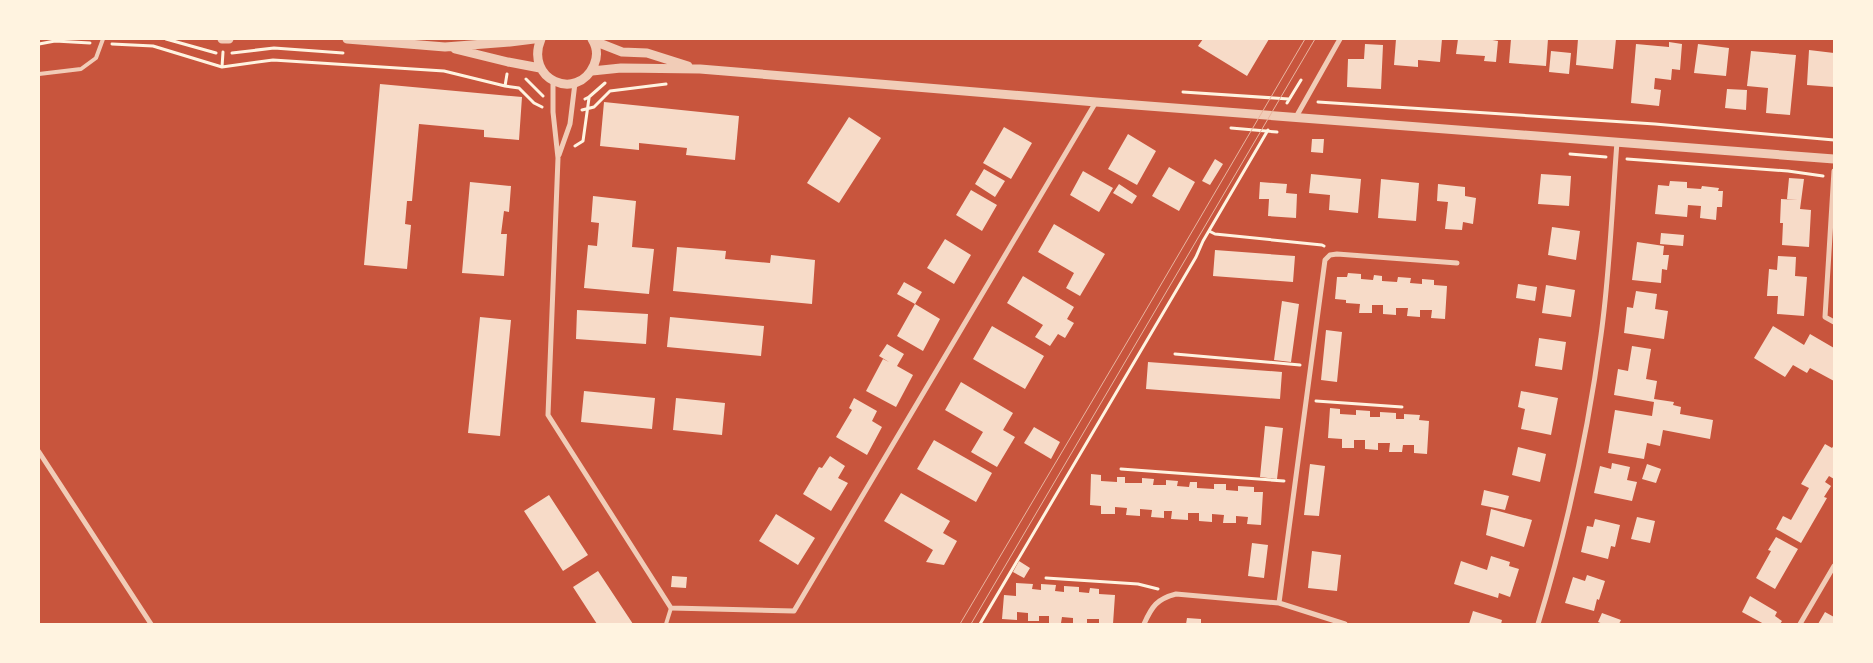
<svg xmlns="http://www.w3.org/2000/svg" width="1873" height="663" viewBox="0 0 1873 663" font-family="'Open Sans',sans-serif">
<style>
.building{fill:#f7dbc8}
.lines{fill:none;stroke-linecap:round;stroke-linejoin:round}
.path{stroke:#fff3e0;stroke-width:3}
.service{stroke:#f1ccb7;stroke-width:4}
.minor{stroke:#f1ccb7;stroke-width:5}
.tertiary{stroke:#f1ccb7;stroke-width:9}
.tram{stroke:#e9b49f;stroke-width:1}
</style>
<rect width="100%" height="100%" fill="#c8553d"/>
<path class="building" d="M1203,39H1269L1247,76L1198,46Z
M1396,39H1442L1440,62L1418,60V67L1394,65Z
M1458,39H1487L1498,41L1496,62L1484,61L1485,56L1456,54Z
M1511,39H1548L1546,66L1509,63Z
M1578,39H1616L1613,69L1576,65Z
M1669,42L1682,44L1680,70L1672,69L1671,80L1655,78L1654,89L1661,90L1659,106L1631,103L1636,44L1669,47Z
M1365,44L1383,45L1381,89L1347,87L1348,59H1364Z
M1698,44L1729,48L1726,76L1694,73Z
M1809,50L1834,53V87L1807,85Z
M1551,51L1571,53L1569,74L1549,72Z
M1751,51L1796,55L1790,115L1766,113L1768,88L1747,86Z
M380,84L522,97L519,140L484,137V130L419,124L412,201H407L405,224L411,225L407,269L364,265Z
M1727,89L1747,90L1746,110L1725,108Z
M604,102L739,116L735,160L686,155L687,148L639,143V150L600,146Z
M849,117L881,138L839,203L807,183Z
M1004,127L1032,143L1011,179L983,163Z
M1128,134L1156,151L1137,185L1108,169Z
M1312,139H1324L1323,153L1311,152Z
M1215,159L1223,164L1210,185L1202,181Z
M1169,167L1195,182L1179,211L1152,196Z
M984,169L1005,181L995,197L975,184Z
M1083,171L1113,188L1099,212L1070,195Z
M1311,174L1361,179L1358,213L1329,210L1330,195L1309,193Z
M1541,174L1571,176L1569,206L1538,204Z
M1789,178L1804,179L1800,209L1811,210L1809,247L1782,245L1783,223H1780L1781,199L1798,200L1787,199Z
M1381,179L1419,183L1416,221L1378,218Z
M1670,181L1687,182V188L1701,189L1702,186L1719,188L1718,191H1723L1722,207H1717L1716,220L1700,218L1701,206L1688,205L1687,217L1655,214L1658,185L1669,186Z
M470,182L511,186L509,212L504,211L501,234H507L504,276L462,273Z
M1260,182L1287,184L1286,193L1297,194L1296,218L1268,216L1269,199H1259Z
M1119,184L1137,196L1132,204L1113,193Z
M1438,184L1465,187V196L1476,198L1473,224L1463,222L1462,230L1445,229L1448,202L1437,201Z
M971,190L997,205L982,231L956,215Z
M593,196L636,201L632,247L654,249L649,294L584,288L588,245L597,246L599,223L591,222Z
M1054,224L1105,254L1080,296L1066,288L1074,273L1038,252Z
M1552,227L1580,231L1576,260L1548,255Z
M1661,233L1684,235L1683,246L1660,244Z
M945,239L971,255L954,284L927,268Z
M1637,242L1664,246L1663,255H1669L1667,270L1662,269L1661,283L1632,280Z
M677,247L726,251L725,259L770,263L771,255L815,260L812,304L673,291Z
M1215,250L1295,256L1293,282L1213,276Z
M1778,256L1796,257L1795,276L1807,277L1804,316L1777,314L1778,296H1767L1769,269L1777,270Z
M1348,273L1361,274V279L1373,280L1374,275L1382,276V281L1397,282L1398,277L1411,278L1410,283L1422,284V279L1434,280V285L1447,286L1445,319L1431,318L1432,310H1420V317L1407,316L1408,308H1396V315L1383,314V305H1372V313H1359L1360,304L1346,303V300L1335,299L1337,277H1347Z
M1023,276L1074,307L1067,319L1074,323L1065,338L1058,334L1050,346L1035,337L1043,325L1007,303Z
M904,282L922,292L915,304L897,294Z
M1518,284L1537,287L1535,301L1516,298Z
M1546,285L1575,290L1571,317L1542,313Z
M1636,291L1657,294L1655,309L1668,311L1664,339L1624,333L1627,307L1633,308Z
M1282,301L1299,304L1291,362L1274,360Z
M915,304L940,319L923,351L897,336Z
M577,310L648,314L646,344L576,339Z
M480,317L511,320L500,436L468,433Z
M670,317L764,326L761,356L667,347Z
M992,326L1044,356L1025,389L973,359Z
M1773,326L1804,345L1810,334L1834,348V381L1810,368L1807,373L1793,365L1785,377L1754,358Z
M1326,330L1342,332L1337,382L1321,380Z
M1539,338L1566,342L1562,370L1535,366Z
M887,344L904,354L897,366L913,375L896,407L866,391L883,359L889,362L879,356Z
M1632,346L1651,349L1646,379L1657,381L1654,399L1674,402L1673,405L1681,407L1680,414L1713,420L1710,439L1663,430L1660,446L1647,443L1644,459L1608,453L1615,410L1652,416L1654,402L1614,395L1618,369L1628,371Z
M1148,362L1282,372L1280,399L1146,389Z
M961,382L1013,413L1003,430L1015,437L997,467L971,452L983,432L945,410Z
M584,391L655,398L652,429L581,422Z
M1521,391L1558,398L1551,435L1521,429L1525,409L1518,407Z
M676,398L725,403L722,435L673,430Z
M854,398L877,411L872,421L882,427L867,455L836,437L852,410L849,408Z
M1330,408L1340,409V414L1356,415V410L1370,411V417H1380V412L1396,413V419H1404V414L1420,415L1419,420L1429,421L1427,454L1414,453V445H1403L1402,452H1389L1390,443H1378V450L1365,449V440H1354V448H1342V439L1328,438Z
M1265,426L1283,428L1277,479L1260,477Z
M1034,427L1060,442L1051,459L1024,443Z
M934,440L992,473L976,502L917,469Z
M1825,444L1832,448L1834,445V479L1829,476L1825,482L1831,486L1824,497L1827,498L1801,543L1776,529L1783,516L1791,520L1809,488L1801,484Z
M1518,447L1546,454L1540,482L1512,475Z
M830,456L845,466L838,478L848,483L831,511L803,494L819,467L822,468Z
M1612,463L1630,467L1627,480L1637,482L1632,501L1594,493L1600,466L1611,469Z
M1310,464L1325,466L1319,516L1304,515Z
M1647,464L1661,469L1656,483L1642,479Z
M1091,474L1101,475V481L1117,482V477H1125V483H1142V478L1154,479L1153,485H1166V480L1178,481L1177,486L1189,487L1190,482H1197V488L1214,489V484H1226V490L1238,491V486L1254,487V492H1263L1261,525L1247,524L1248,517L1236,516V523H1223L1224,515L1212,514V522L1199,521V513H1188V520L1171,519L1172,511H1164V518L1151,517L1152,510L1140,509V516L1126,515L1127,508L1115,507V514H1101V506L1090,505Z
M1484,490L1509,496L1505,510L1481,505Z
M901,493L950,521L943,533L957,541L944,565L926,562L933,550L884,521Z
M549,495L588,555L563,571L524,511Z
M1491,509L1532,520L1524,547L1486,535Z
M776,514L815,538L798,565L759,541Z
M1637,517L1655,521L1650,543L1631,539Z
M1595,519L1620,525L1615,547L1611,546L1608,559L1581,552L1587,526L1593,527Z
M1776,537L1798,549L1775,589L1756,578L1771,551L1768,550Z
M1252,543L1268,545L1264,578L1248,576Z
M1312,551L1341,555L1337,591L1308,588Z
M1491,556L1510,562L1509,566L1519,569L1510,597L1499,593L1498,598L1454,584L1461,561L1487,570Z
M1019,561L1030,568L1024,578L1013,572Z
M598,571L633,624H597L573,587Z
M1587,575L1605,581L1599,600L1597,599L1594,611L1565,603L1573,577L1585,581Z
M672,576L687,577L686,588L671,587Z
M1016,583L1033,584L1032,589L1041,590V584L1056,585L1055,591L1064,592V586L1079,587V592L1089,593L1090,588L1099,589V594L1115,595L1113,624H1099V619H1087V624H1073V618L1062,617L1061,623H1049V616H1039V621H1028V613L1017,612V620L1002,619L1004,595L1016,596Z
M1750,596L1777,612L1775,616L1782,621L1780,624H1764L1742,612Z
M1473,611L1502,620L1501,624H1469Z
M1825,612L1834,617V624H1818Z
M1602,613L1621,620L1619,624H1603L1598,622Z
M1187,618L1201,619V624H1186Z"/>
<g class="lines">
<path class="path" d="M166,39L216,53
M39,44L55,41L90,43
M112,44L153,46L222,67L273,60L444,71L505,86L519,88L534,103L542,107
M232,53L274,48L343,53
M222,67L223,52
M526,79L543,96
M505,86L507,74
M1183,92L1289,99
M585,99L589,97L605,83
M1318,102L1655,124L1834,140
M1287,103L1301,80
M582,110L594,107L610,91L666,84
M1231,128L1277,132
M575,146L583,141L589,98
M1570,154L1606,157
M1627,159L1788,171L1823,176
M1209,231L1215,234L1322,245L1324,246
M1175,354L1300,365
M1316,401L1402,407
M1121,469L1284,481
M1046,578L1138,584L1158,589
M980,624L1196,257L1203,241L1268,130"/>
<path class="service" d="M39,74L81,69L96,58L103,39
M666,624L671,608"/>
<path class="minor" d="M553,81V112L558,158L548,415L671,608L794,611L1096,102
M1296,117L1340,39
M559,155L570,124L575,83
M1834,171L1825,317L1834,322
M39,452L151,624
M1279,603L1325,260L1330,255L1337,254L1457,263
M1144,624C1152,606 1157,599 1176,594L1279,603L1345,624
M1538,624C1567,529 1588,433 1601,335C1610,271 1612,206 1617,142
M1800,624L1834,566"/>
<path class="tertiary" d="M222,39H229
M347,39L445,47L510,42L534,39
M541,39C524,79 577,103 594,65C598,56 597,47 592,39
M594,41L622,52L647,53L688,66
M455,49L508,62L540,68
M592,71L621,68L700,69L1096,102L1834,159"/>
<path class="tram" d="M960,624L1139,322L1305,39
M971,624L1315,39"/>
</g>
<rect width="1873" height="663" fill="none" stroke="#fff3e0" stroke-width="80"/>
</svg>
